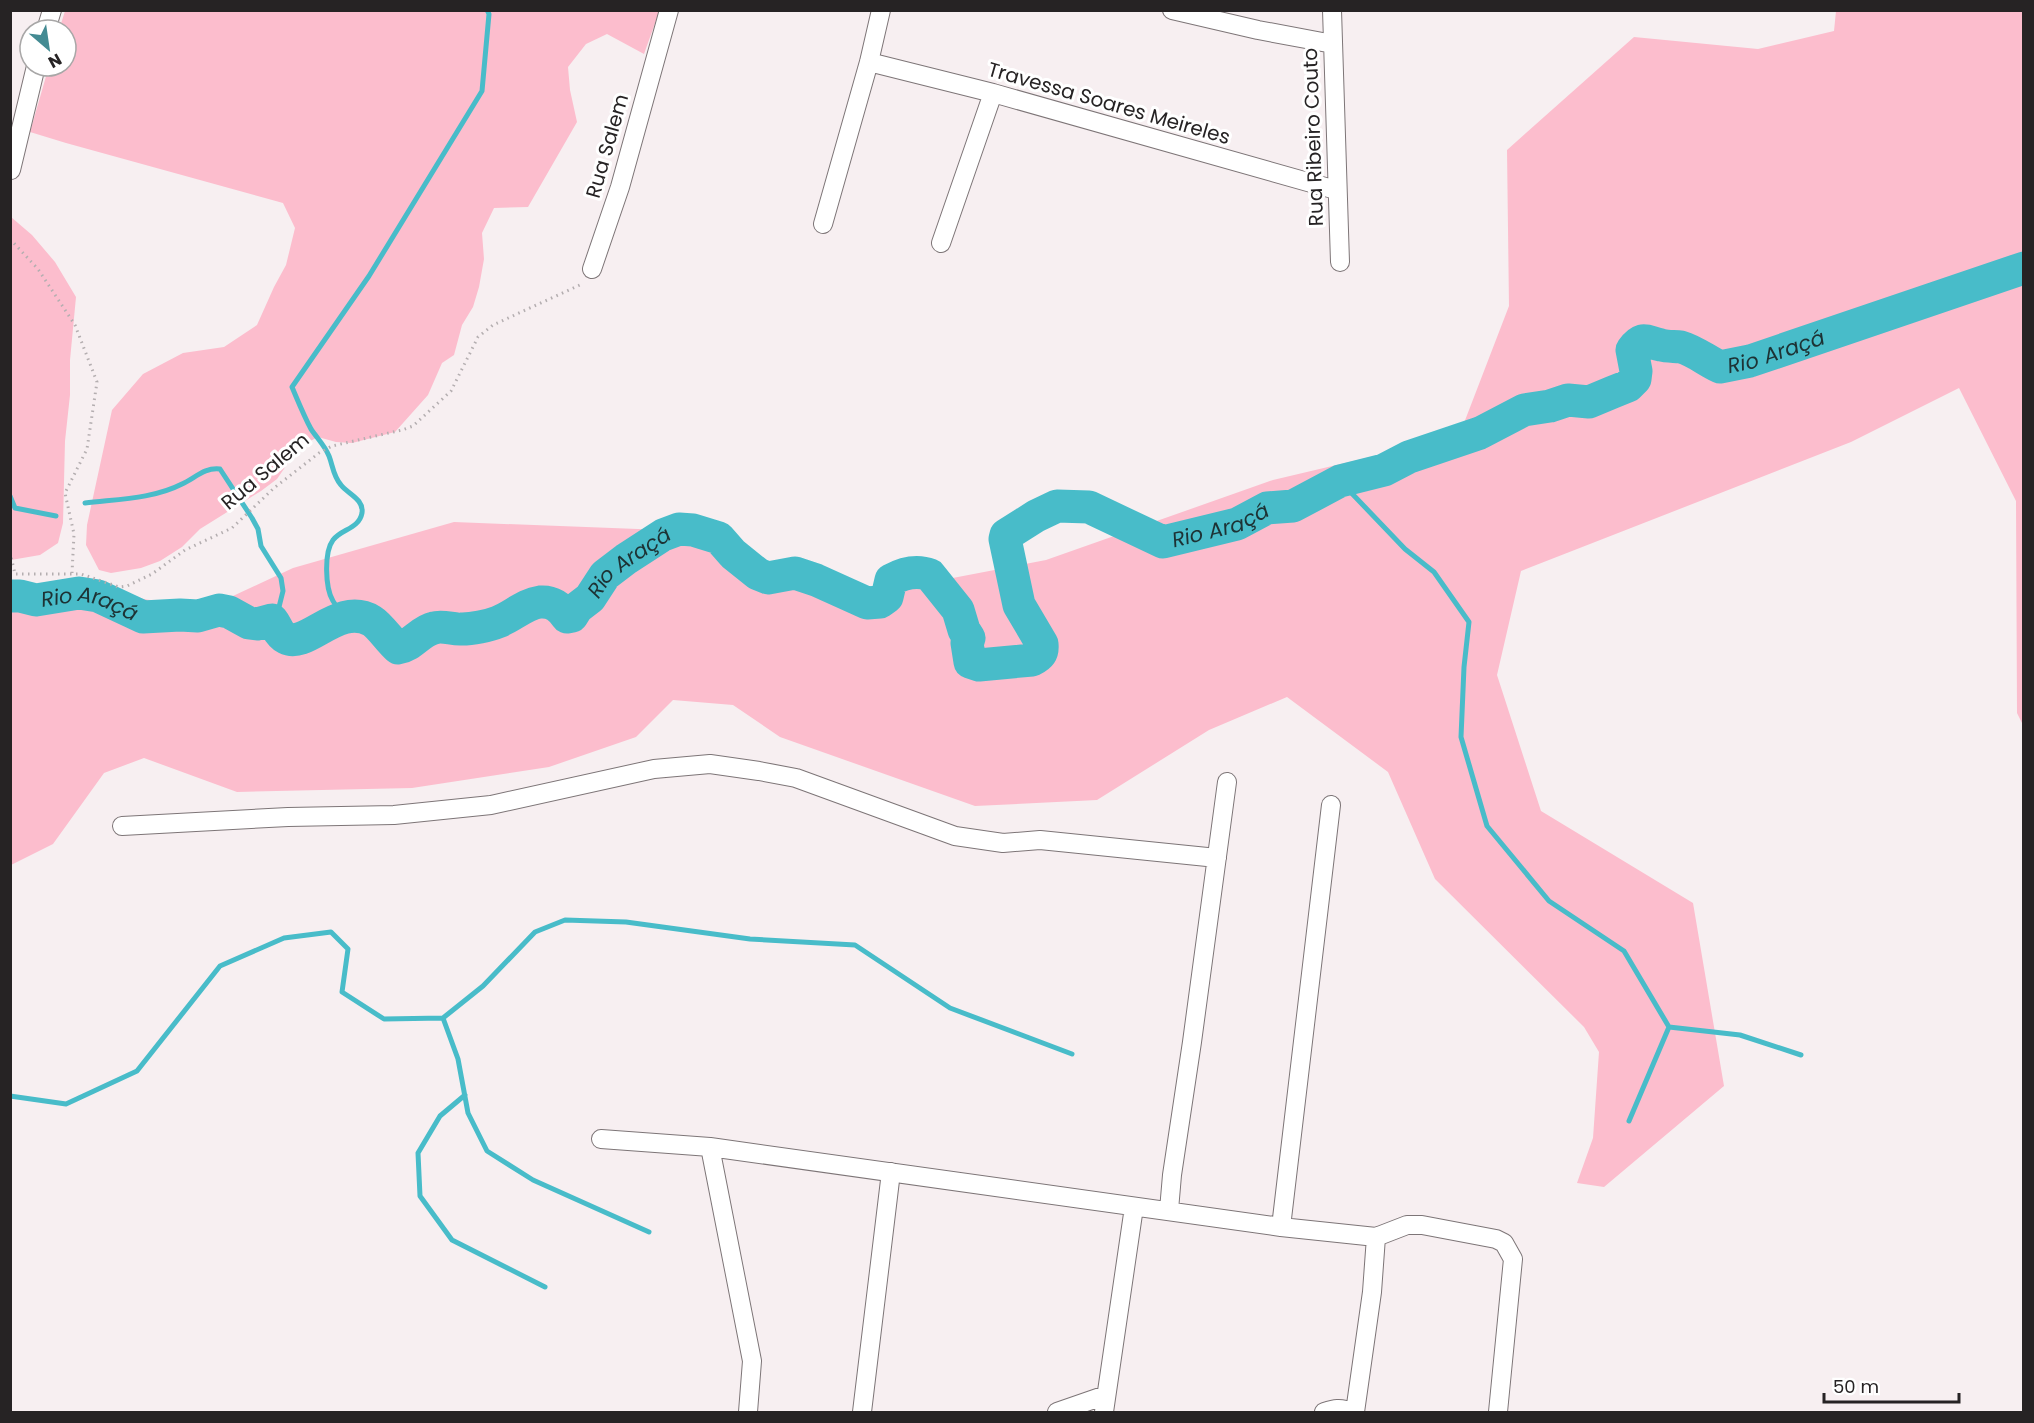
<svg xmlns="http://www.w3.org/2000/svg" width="2034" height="1423" viewBox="0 0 2034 1423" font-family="Poppins,sans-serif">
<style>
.green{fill:#fcbdcd}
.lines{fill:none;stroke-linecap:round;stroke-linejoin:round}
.stream{stroke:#48bcc9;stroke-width:5}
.river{stroke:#48bcc9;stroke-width:33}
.minor-casing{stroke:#7d7577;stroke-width:20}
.path{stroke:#b4aeb0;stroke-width:3;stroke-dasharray:1.5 4.5;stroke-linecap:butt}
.minor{stroke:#fff;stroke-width:18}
.labels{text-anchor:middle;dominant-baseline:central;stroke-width:6;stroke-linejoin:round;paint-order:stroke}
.street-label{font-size:20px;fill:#262324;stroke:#fff}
.water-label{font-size:21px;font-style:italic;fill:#1d3234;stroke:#fff}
</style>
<rect width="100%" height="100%" fill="#f7eff1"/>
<path class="green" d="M657,10L659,12L644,54L607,34L586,44L568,67L570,90L577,122L528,207L494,208L482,233L484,259L479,287L473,307L462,325L454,355L442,363L428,395L395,432L352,443L336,442L318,437L299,447L277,479L261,491L200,529L182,547L160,561L141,568L111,573L99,570L86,545L87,525L112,410L143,374L183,353L224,347L257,325L274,287L286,265L295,228L283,203L66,143L30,132L49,66H66V30H59L65,11Z
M1836,11H2023V725L2017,713L2016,501L1959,388L1851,442L1521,571L1497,675L1541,811L1693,903L1724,1086L1604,1187L1577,1183L1593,1138L1599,1052L1584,1027L1435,879L1388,772L1287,697L1209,730L1097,800L975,806L780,737L733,705L673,700L636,737L549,767L412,788L237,792L144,758L104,773L53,844L11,865V602L70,587L205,609L293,568L454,522L690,531L843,599L1046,560L1273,480L1459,436L1509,306L1507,150L1634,37L1758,49L1834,31Z
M11,217L32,235L55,262L76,297L70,360V395L65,441L63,523L58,543L40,555L11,560Z"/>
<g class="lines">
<path class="stream" d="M1340,481L1405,549L1434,572L1469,622L1464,667L1461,737L1487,826L1549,901L1624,951L1669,1027L1629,1121
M10,496L15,508L56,516
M85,503C117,499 153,499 182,484C195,478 205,467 220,469L252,518L258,529L261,546L281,578L283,591L275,623
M351,615C343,612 337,609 333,601C325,588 324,552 333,540C341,529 359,529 362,513C364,499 348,494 341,485C333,476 333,466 329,456C325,446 317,438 311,429C304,416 298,401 292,387L369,276L482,91L489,14L487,10
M443,1018L458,1059L468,1113L487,1151L533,1180L649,1232
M1669,1027L1740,1035L1801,1055
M465,1095L440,1116L418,1153L420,1196L452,1240L545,1287
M10,1096L66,1104L137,1071L220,966L284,938L331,932L348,949L342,992L384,1019L443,1018L483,986L535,932L565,920L626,922L750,939L855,945L950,1008L1072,1054"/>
<path class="river" id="s1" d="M10,596H20L36,600L79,593L98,596L143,617L180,615L198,616L219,610L229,612L249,623L257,624L272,620C277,626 278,634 286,638C307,649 339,601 372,621C380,626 389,640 398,648C412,646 420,631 434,628C443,625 453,630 462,629C472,629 488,626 498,622C513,616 525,604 540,602C553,601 561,608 567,617L572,616L577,608L590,598L605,575L626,559L663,535L679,529L693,530L719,538L733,554L758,574L768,578L795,573L816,580L867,603L880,602L887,597L891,580C904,573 917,570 930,575L958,610L964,630L969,638L967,643L970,662L979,665L1032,660C1040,656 1043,653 1042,644L1019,605L1005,539L1006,535L1036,516L1057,506L1089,507L1163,542L1237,524L1267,508L1293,506L1340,481L1384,470L1409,457L1480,433L1524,410L1550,406L1568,400L1589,402L1613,392L1628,386L1635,379L1636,371L1632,350C1643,335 1646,342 1661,345C1668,347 1675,346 1681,347C1695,351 1707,361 1720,367L1750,361L2024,268"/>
<g class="minor-casing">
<path id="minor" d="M1172,10L1258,30L1333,44
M1332,10L1340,262
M46,30L52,10
M869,62L993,93L1336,190
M11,170L36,66
M823,224L869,62L881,10
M941,243L993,93
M592,269L620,187L669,10
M122,826L288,817L394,815L491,805L654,769L710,764L759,771L796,778L955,836L1003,843L1040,840L1217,858
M601,1139L710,1147L1281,1227L1376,1237L1407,1225H1422L1496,1239L1504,1243L1513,1259L1498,1412
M710,1147L752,1361L748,1412
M1169,1210L1172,1175L1192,1042L1227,782
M1281,1227L1331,805
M862,1412L891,1172
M1057,1412L1106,1395
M1104,1412L1134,1207
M1324,1412C1334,1409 1341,1407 1350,1412
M1355,1412L1372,1292L1376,1237"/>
</g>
<path class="path" d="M10,239L38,269L75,325L97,382L87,449L65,493L74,534L72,573
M10,552L15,574
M10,574H81L119,587L127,586L152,574L185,550L232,528L274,488L319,453L332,446L402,430L413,426L451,391L478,337L493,325L582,284"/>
<use href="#minor" class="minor"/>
</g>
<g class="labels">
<g class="street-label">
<text transform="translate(1109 103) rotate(16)">Travessa Soares Meireles</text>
<text transform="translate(1313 137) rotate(-92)">Rua Ribeiro Couto</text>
<text transform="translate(607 146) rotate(-74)">Rua Salem</text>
<text transform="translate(265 471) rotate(-40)">Rua Salem</text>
</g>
<g class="water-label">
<text stroke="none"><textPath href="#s1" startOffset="2211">Rio Araçá</textPath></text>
<text stroke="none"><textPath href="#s1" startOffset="1580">Rio Araçá</textPath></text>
<text stroke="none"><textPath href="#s1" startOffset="696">Rio Araçá</textPath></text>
<text stroke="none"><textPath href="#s1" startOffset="82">Rio Araçá</textPath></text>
</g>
</g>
<rect width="2034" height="1423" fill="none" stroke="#262324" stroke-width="24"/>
<g transform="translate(48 48) rotate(151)"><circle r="28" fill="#ffffff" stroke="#a8a7a7" stroke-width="1.5"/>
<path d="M0-4.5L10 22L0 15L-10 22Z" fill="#448b93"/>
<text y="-9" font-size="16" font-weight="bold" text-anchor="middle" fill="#262324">N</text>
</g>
<path d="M1824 1393v9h135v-9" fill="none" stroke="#262324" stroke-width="3"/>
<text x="1833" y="1393" font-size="18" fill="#262324" stroke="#ffffff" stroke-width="4.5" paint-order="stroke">50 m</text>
</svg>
